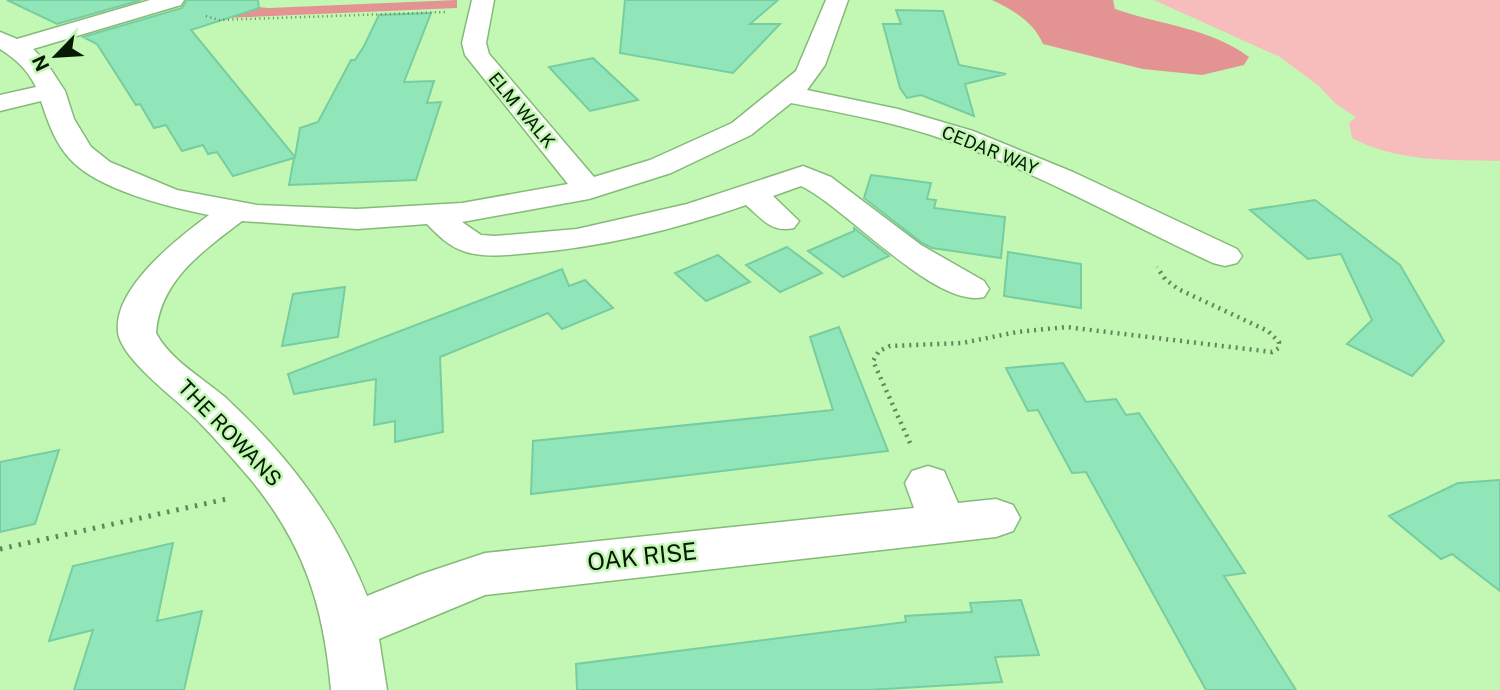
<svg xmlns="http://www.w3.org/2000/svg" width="1500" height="690" viewBox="0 0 1500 690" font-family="'Public Sans',sans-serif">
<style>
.green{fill:#f7bdbc}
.forest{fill:#e49393}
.building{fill:#90e6b8;stroke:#78cda0;stroke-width:2}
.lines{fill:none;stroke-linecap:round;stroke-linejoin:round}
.minor-casing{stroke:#85ba79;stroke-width:3}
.path-far2{stroke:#628659;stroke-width:2.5;stroke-dasharray:1 3.5;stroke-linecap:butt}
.path-far1{stroke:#628659;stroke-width:4.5;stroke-dasharray:2 5;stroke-linecap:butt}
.path{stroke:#628659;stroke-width:5;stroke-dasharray:2.5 7;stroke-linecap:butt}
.minor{fill:#fff;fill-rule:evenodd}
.labels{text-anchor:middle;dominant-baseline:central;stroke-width:5;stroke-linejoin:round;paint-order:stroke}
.far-street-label{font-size:18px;fill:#061a03;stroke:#c2f8b4}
.street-label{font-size:21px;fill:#061a03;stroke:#c2f8b4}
.near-street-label{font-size:24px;fill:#061a03;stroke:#c2f8b4}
</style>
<rect width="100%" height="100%" fill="#c2f8b4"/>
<path class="green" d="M1154,0H1500V161C1450,160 1397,162 1352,138L1349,123L1356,117L1336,104L1319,86L1280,57Z"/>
<path class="forest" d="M457,0V8L224,18L217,4L269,8Z
M992,0H1113L1115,9C1161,25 1210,28 1249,57L1244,65L1202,75L1143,69L1043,44C1034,22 1013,10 992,0Z"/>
<path class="building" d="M7,0H141L57,24Z
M187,0H258L259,8L191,30L295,157L300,128L318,122L351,60H355L364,46L379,15L431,13L404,82L434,81L427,103L441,102L416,180L289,185L294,158L233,176L217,152L208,154L203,145L182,151L166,125L154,128L140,104L136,105L97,44L83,37L182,8Z
M625,0H778L750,24H780L733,73L620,53Z
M896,10L943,11L959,65L1006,74L965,84L974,116L921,95L907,98L900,88L883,24H901Z
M593,58L638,100L590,111L549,67Z
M871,175L931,183L927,199L936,200L934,208L1005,217L1001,258L932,248L922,243L864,198Z
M1315,200L1400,265L1444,341L1412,376L1347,344L1372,320L1341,254L1308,259L1250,210Z
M854,228L889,256L843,277L808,251L854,231Z
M787,247L822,273L780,292L746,265Z
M1008,252L1081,264V308L1004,296Z
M718,255L750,282L706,301L675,273Z
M562,269L569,286L585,280L613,308L562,329L548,313L440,357L443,432L395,442V421L374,425L376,379L294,394L288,374Z
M345,287L338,337L282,346L293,294Z
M839,327L888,451L531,494L533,441L833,410L810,337Z
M1063,363L1086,402L1116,399L1126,415L1139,413L1245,573L1224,576L1296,690H1206L1086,472L1072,473L1038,410L1028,411L1006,368Z
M59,450L35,524L0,532V462Z
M1500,480V591L1452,554L1441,559L1389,516L1458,483Z
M173,543L157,621L202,611L184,690H74L93,630L49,641L73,566Z
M1021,600L1039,655L995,657L1002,682L869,690H577L576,664L906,622L905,616L972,612L970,603Z"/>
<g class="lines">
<g class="minor-casing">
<path id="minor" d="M150,0H184L181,5L33,49L46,62L65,91L74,119L91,147L110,162L177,190L257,205L357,209L462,203L568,184L465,55L462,43L472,0H494L486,43L489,54L594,177L650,160L732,123L796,71L826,0H848L825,65L807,90L898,109L973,131L1073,172L1237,249L1242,256L1237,263L1225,266L1213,263C1120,220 1029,167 931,135C886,121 838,112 791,103L751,135L671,173L589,199L462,222L481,235L495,236L577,229L687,204L803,166L831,177L921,245L984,281L989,289L984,297C935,309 846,207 801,186L773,196L799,221L794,228C772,233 762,219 746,205C677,229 603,247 530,253C509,255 487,258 466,252C449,247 439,236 427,224L357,229L242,221C203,251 160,280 156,333C170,360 203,378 226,398C287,455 336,518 367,596L422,574L485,553L914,508L905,483L912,471L928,466L944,471L958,503L996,499L1013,505L1020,518L1013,531L996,537L485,595L379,639L387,690H331C324,608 305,546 252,481C234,460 215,438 195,418C176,399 121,359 118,332C113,288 178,238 209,215C169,207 98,190 70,159C55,143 48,122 41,101L0,111V95L36,87C27,69 16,59 0,49V32L17,39Z"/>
</g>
<path class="path-far2" d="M206,16L219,20L445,12"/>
<path class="path-far1" d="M910,443L873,361L879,351L890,346L962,343L1017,332L1066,327L1272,352L1279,348V342L1268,331L1178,289L1165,279L1157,267"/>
<path class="path" d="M0,549L231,498"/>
<use href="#minor" class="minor"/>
</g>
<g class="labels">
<g class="far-street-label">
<text transform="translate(522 110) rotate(50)">ELM WALK</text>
<text transform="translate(990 150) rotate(22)">CEDAR WAY</text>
</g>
<g class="street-label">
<text transform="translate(230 433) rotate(46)">THE ROWANS</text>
</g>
<g class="near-street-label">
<text transform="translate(642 556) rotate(-6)">OAK RISE</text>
</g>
</g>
<g transform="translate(56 56) rotate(245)" stroke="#c2f8b4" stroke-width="5" paint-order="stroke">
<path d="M0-5L12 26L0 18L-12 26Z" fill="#061a03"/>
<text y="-10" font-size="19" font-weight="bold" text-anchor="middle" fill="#061a03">N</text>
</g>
</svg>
